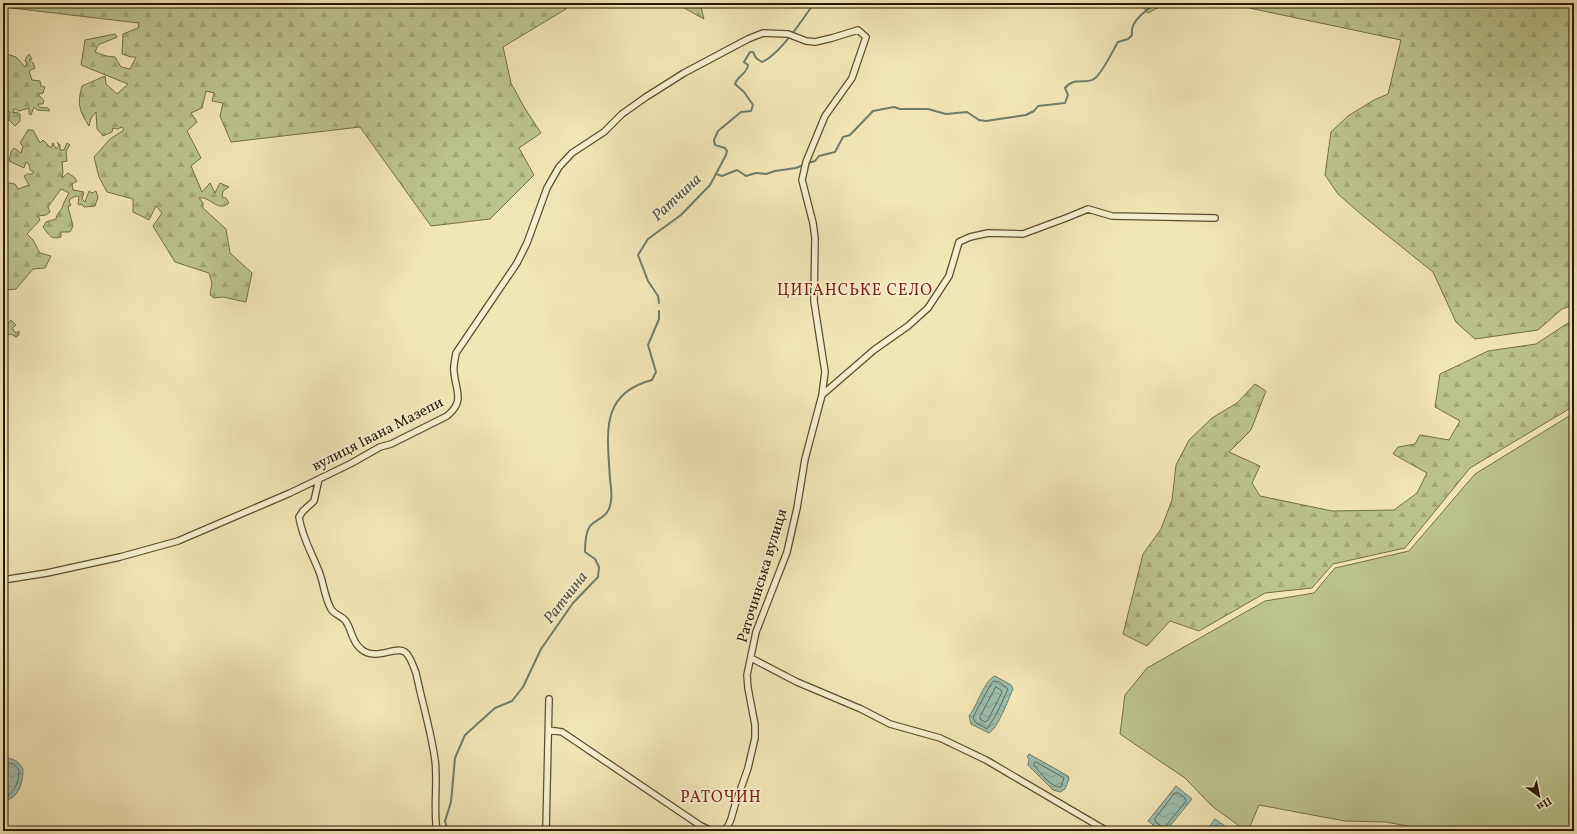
<svg xmlns="http://www.w3.org/2000/svg" width="1577" height="834" viewBox="0 0 1577 834" font-family="Vollkorn,serif">
<style>
.forest{fill:url(#forest-firs);stroke:#736e48}
.garden{fill:#bcc48d;stroke:#736e48}
.water{fill:url(#water-waves);stroke:#6e7c6a}
.lines{fill:none;stroke-linecap:round;stroke-linejoin:round}
.shore{stroke:#626c59;stroke-width:1}
.stream{stroke:#6e7c6a;stroke-width:2}
.minor-casing{stroke:#5c4c2f;stroke-width:8}
.minor{stroke:#f7efd0;stroke-width:5.5}
.labels{text-anchor:middle;dominant-baseline:central;stroke-width:3.5;stroke-linejoin:round;paint-order:stroke}
.street-label{font-size:15px;fill:#2a1802;stroke:#f7efd0}
.water-label{font-size:16px;font-style:italic;fill:#52523f;stroke:#f7efd0}
.neighbourhood-label{font-size:16px;letter-spacing:1px;fill:#7a1f14;stroke:#f7efd0}
</style>
<defs>
<pattern id="forest-firs" width="22" height="20" patternUnits="userSpaceOnUse"><rect width="22" height="20" fill="#bcc48d"/><path d="M5 1l3.5 6h-7zM16 11l3.5 6h-7z" fill="#a2a878"/></pattern>
<pattern id="water-waves" width="16" height="10" patternUnits="userSpaceOnUse"><rect width="16" height="10" fill="#9bbfb0"/><path d="M0 5q4-4 8 0t8 0" fill="none" stroke="#86a396"/></pattern>
</defs>
<rect width="100%" height="100%" fill="#f3e6b6"/>
<filter id="stains"><feTurbulence type="fractalNoise" baseFrequency=".005" numOctaves="4"/><feColorMatrix values="0 0 0 0 .2 0 0 0 0 .09 0 0 0 0 .02 0 0 0 .5 -.17"/></filter>
<radialGradient id="worn" r=".72"><stop offset=".6" stop-color="#630" stop-opacity="0"/><stop offset="1" stop-color="#630" stop-opacity=".3"/></radialGradient>
<path class="forest" d="M3,3H570L566,9L503,47L511,83L524,107L541,133L519,148L534,175L490,219L431,226L360,127L231,142L220,116L223,103L212,101L214,93L206,91L202,108L191,113L197,122L187,131L201,158L191,166L202,192L210,183L215,193L220,183L229,187L223,191L222,197L226,198L229,203C217,213 211,196 199,198L203,203V208L226,229L230,253L252,273L246,302L223,297L214,298L210,295L212,283L209,273L175,262L153,226L162,213L156,206L149,220L133,212V199L107,192L99,177L94,157L110,139L124,130L122,127L117,129L113,128L112,132L103,136L97,129L96,112L91,118L89,126C79,110 77,104 82,86L105,76L106,84L117,94L128,84L81,65L85,40L115,34L117,37L98,45L95,52L106,56L115,57L121,67L130,69L136,57H131L122,54L123,34L138,28L139,23L3,7Z
M676,3H700L704,19L677,4Z
M1146,3H1167L1148,13L1142,6Z
M1249,3H1574V305L1562,309L1538,330L1475,339L1456,322L1433,272L1363,216L1338,194L1325,175L1331,132L1348,116L1374,100L1388,94L1401,40L1249,8Z
M4,53L16,57L25,67L27,62L25,61L27,56L29,54L32,59L29,60L33,63L35,68L29,71L32,80L40,81L41,86L45,87L43,93L38,94L44,101L43,104H38L39,107L48,108L50,111L37,110L34,107L31,115L29,114V108L19,111L16,109H14L13,113L16,112L20,114V121L15,126L9,120L10,112L3,111Z
M28,130H33L40,143L43,140L51,148L53,143L56,149L59,145L57,142L60,145V150H64L67,143L70,145L66,151L67,161L62,162L63,172L62,178L68,173L74,177L77,181L72,184L73,190L84,192L82,199L85,202L89,191L92,193L96,191L98,197L95,206L84,207L82,204L80,205L78,204L79,197L76,196L70,199L69,202L71,205L68,207L73,226L70,232H61V237C51,240 49,235 43,227L46,222L56,219C57,213 59,213 62,208C64,202 66,198 69,193L61,189L48,207L50,212L46,215L38,216L40,220L27,234L33,240L40,253L51,256L45,268L33,269L16,289L6,290L4,291L7,297L3,300V182L15,184L18,189L29,185L24,176L27,174H32L34,172L30,170L29,164L26,162L24,168L9,161L11,152L14,148L21,153L23,146L20,143Z
M1574,319V406L1470,468L1405,548L1333,564L1312,588L1265,593L1199,631L1170,621L1147,646L1123,634L1143,554L1161,529L1172,500L1176,465L1189,440L1212,418L1237,403L1255,384L1266,391L1251,430L1229,452L1260,466L1252,483L1260,496L1332,511L1394,510L1417,493L1427,473L1393,454L1398,447L1415,444L1420,435L1449,440L1460,421L1435,407L1440,374L1488,351L1536,344Z
M11,320L16,325L12,328L16,333L19,331V335L16,337L11,334L3,337V321L8,324Z"/>
<path class="garden" d="M1574,413V831H1434L1386,822L1345,821L1259,805L1248,831H1246L1212,806L1185,778L1120,734L1125,695L1147,668L1265,601L1314,593L1335,568L1409,551L1475,474Z"/>
<path class="water" d="M995,676L1011,685L1013,689C1008,700 998,728 989,733L971,724L969,716C977,706 985,679 995,676Z
M1029,754L1068,776L1069,779L1065,789L1060,792L1053,790L1028,765L1029,759L1027,757Z
M3,758C12,758 18,760 23,769C23,782 19,799 3,801Z
M1176,786L1192,799L1166,831H1161L1148,821Z
M1215,819L1232,831H1206Z"/>
<g class="lines">
<path class="shore" d="M994,681L999,682L1008,689L996,715L987,729L975,722L973,717L991,684Z
M996,687L1001,690L1002,692L988,720L985,722L980,719V717Z
M3,762L14,764L19,770C19,781 15,795 3,797
M1036,762L1064,778L1061,787C1051,788 1040,772 1034,765V763Z
M1175,793H1178L1185,798L1186,801L1165,827H1162L1155,821V819Z"/>
<path class="stream" d="M808,163L815,161L819,156L835,152L843,137L850,135L873,111L894,107L900,109H928L946,114L967,112L979,120L986,121L1026,115L1034,111L1038,106L1065,103L1068,95L1065,88C1075,76 1085,85 1094,79C1102,74 1113,50 1118,42L1128,39L1132,35C1130,20 1146,12 1155,3
M716,174L722,176L737,170L746,176L756,173L766,174L775,171L796,168L803,165
M659,303L658,296L648,281L638,255L648,239L681,215L710,185L726,155L727,151L725,148L715,145L714,140L718,131L741,112L751,111L753,105L744,92L735,84C738,75 747,74 748,65L744,62L750,52H753L756,58L762,62C779,55 801,22 812,6L823,5L825,3
M448,831L445,821L451,802L455,758L465,735L495,708L512,701L523,687L541,649L573,603L598,577L599,567L595,559L585,552C585,544 585,533 590,526C598,517 609,518 611,501C612,494 611,486 610,480C608,436 598,394 652,380L656,372L648,345L659,319V311"/>
<g class="minor-casing">
<path id="minor" d="M822,395L874,350L908,326L928,308L949,276L959,242L970,237L988,233L1023,234L1066,218L1088,209L1112,216L1215,218
M319,479L314,501L303,511L299,517C302,538 313,555 320,574C324,586 325,598 331,609C334,614 341,616 345,620C352,629 351,641 361,649C376,662 396,645 405,652C411,657 413,666 416,673C422,702 431,731 435,760C438,784 433,809 437,831
M3,580L47,573L120,557L178,541L290,493L350,464L380,447L391,444L447,416C465,401 456,392 454,372C453,366 455,360 456,353L517,263L527,243L547,188L559,167L572,153L604,132L622,114L646,97L684,73L748,39L763,33L788,34L806,41L815,42L832,38L858,30L866,37L852,78L825,116L806,162L802,180L813,223L815,238L814,301L825,372L822,395L805,459L797,508L787,552L756,632L747,675L748,688L755,725V738L748,768L735,805L731,819L728,826L723,831
M751,658L797,682L861,709L890,724L940,738L986,760L1107,831
M549,730L562,732L701,826L712,831
M546,831L549,699"/>
</g>
<use href="#minor" class="minor"/>
</g>
<g class="labels">
<g class="street-label">
<text transform="translate(378 435) rotate(-27)">вулиця Івана Мазепи</text>
<text transform="translate(763 576) rotate(-73)">Раточинська вулиця</text>
</g>
<g class="water-label">
<text transform="translate(677 198) rotate(-43)">Ратчина</text>
<text transform="translate(566 598) rotate(-52)">Ратчина</text>
</g>
<g class="neighbourhood-label">
<text x="855" y="291">ЦИГАНСЬКЕ СЕЛО</text>
<text x="721" y="798">РАТОЧИН</text>
</g>
</g>
<rect width="1577" height="834" fill="none" stroke="#f3e6b6" stroke-width="16"/>
<rect x="4" y="4" width="1569" height="826" fill="none" stroke="#2a1802" stroke-width="2"/>
<rect x="8" y="8" width="1561" height="818" fill="none" stroke="#2a1802"/>
<g transform="translate(1539 796) rotate(147)" stroke="#f7efd0" stroke-width="3" paint-order="stroke">
<path d="M0-3L7 15L0 10L-7 15Z" fill="#2a1802"/>
<text y="-6" font-size="11" font-weight="bold" text-anchor="middle" fill="#2a1802">Пн</text>
</g>
<rect width="100%" height="100%" filter="url(#stains)"/>
<rect width="100%" height="100%" fill="url(#worn)"/>
</svg>
